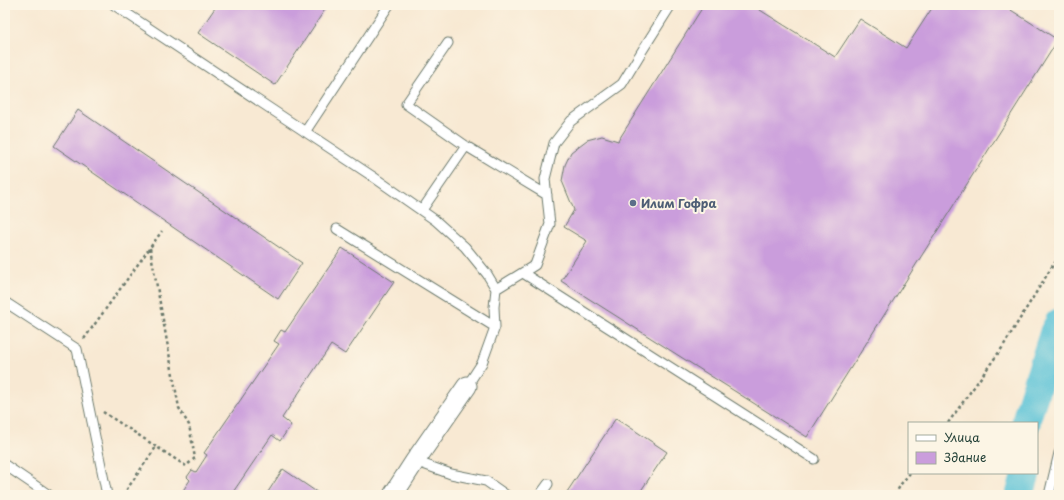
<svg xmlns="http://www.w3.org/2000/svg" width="1064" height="500" viewBox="0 0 1064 500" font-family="'Playpen Sans',sans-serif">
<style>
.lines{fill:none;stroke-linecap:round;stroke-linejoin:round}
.river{stroke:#5ac2d7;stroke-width:29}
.building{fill:#ca9ddc}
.service-casing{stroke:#6b796c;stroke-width:11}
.minor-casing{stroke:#6b796c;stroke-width:21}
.path{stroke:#6b796c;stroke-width:2.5;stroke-dasharray:3 3;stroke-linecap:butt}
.service{stroke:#fff;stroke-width:9}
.minor{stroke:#fff;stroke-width:19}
.service-dot{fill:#5c6f8a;stroke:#fcf5e5;stroke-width:1.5}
.labels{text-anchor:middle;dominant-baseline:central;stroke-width:4;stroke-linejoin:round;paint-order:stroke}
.service-label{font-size:12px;font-weight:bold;fill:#4e5e75;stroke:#fcf5e5;text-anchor:start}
</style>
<rect width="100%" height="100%" fill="#fcf5e5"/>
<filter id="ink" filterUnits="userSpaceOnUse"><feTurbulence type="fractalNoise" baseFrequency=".025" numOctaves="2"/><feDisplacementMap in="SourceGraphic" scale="8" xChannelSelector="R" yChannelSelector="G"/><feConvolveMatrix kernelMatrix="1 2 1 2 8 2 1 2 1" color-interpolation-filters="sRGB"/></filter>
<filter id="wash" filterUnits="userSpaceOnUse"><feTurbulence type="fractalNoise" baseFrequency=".012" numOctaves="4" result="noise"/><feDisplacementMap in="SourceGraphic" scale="16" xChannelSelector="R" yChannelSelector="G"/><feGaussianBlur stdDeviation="0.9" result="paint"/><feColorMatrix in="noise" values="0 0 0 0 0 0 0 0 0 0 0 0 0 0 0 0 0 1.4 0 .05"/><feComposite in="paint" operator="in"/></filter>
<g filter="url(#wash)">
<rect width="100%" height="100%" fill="#f8e9d3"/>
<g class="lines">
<path class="river" d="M1026,423L1027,417L1054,332L1059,323
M1020,495L1026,473"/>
</g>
<g id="blocks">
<path class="building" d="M217,5H328L275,85L198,33Z
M704,5H752L835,57L860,19L906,48L934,5H1003L1058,40L807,437L561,281L587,241L564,227L574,210L562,181L565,165L571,152L587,140L602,136L618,141Z
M78,110L302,263L278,299L54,146Z
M342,248L394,282L345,354L331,345L282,418L291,425L280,441L272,435L231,495H180L190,480L187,477L192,470L196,472L207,455L204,453L279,344L274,341L281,330L285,332Z
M616,418L667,452L638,495H565Z
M283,469L321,495H266Z"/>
</g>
</g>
<g filter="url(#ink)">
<use href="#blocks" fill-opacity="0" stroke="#6b796c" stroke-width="1"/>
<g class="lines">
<g class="service-casing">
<path id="service" d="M114,5L372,176L435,220L465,247L487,274L496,289L494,307L495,327L482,363L467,386
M448,43L406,104L466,146
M305,132L389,5
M422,210L466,146L547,195
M337,229L495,327
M523,273L814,459
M496,289L535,265L550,224L545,179L554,143L571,121L622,84L642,51L671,5
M5,302L77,349L107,495
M415,461L451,474L486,481L506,495
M5,465L49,495
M540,495L548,484
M1049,495L1059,453"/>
</g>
<g class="minor-casing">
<path id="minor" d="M393,495L415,461L467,386"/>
</g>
<path class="path" d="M84,339L162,231
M103,412L186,466L195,458L189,425L179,408L150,248
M948,423L1002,348L1053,265L1059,258
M123,495L156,447
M895,495L901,484L910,473"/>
<use href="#service" class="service"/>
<use href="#minor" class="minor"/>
</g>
</g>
<circle class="service-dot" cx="633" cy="203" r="4"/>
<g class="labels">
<g class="service-label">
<text x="641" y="203">Илим Гофра</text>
</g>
</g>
<rect width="1064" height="500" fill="none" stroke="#fcf5e5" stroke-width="20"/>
<rect x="908" y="422" width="130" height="52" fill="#fcf5e5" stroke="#a4ab9e"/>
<rect x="916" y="435" width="20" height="6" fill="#ffffff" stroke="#a4ab9e"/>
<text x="944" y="442" font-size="12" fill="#1f3d34">Улица</text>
<rect x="916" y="452" width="20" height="12" fill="#ca9ddc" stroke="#a4ab9e"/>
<text x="944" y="462" font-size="12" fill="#1f3d34">Здание</text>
</svg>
